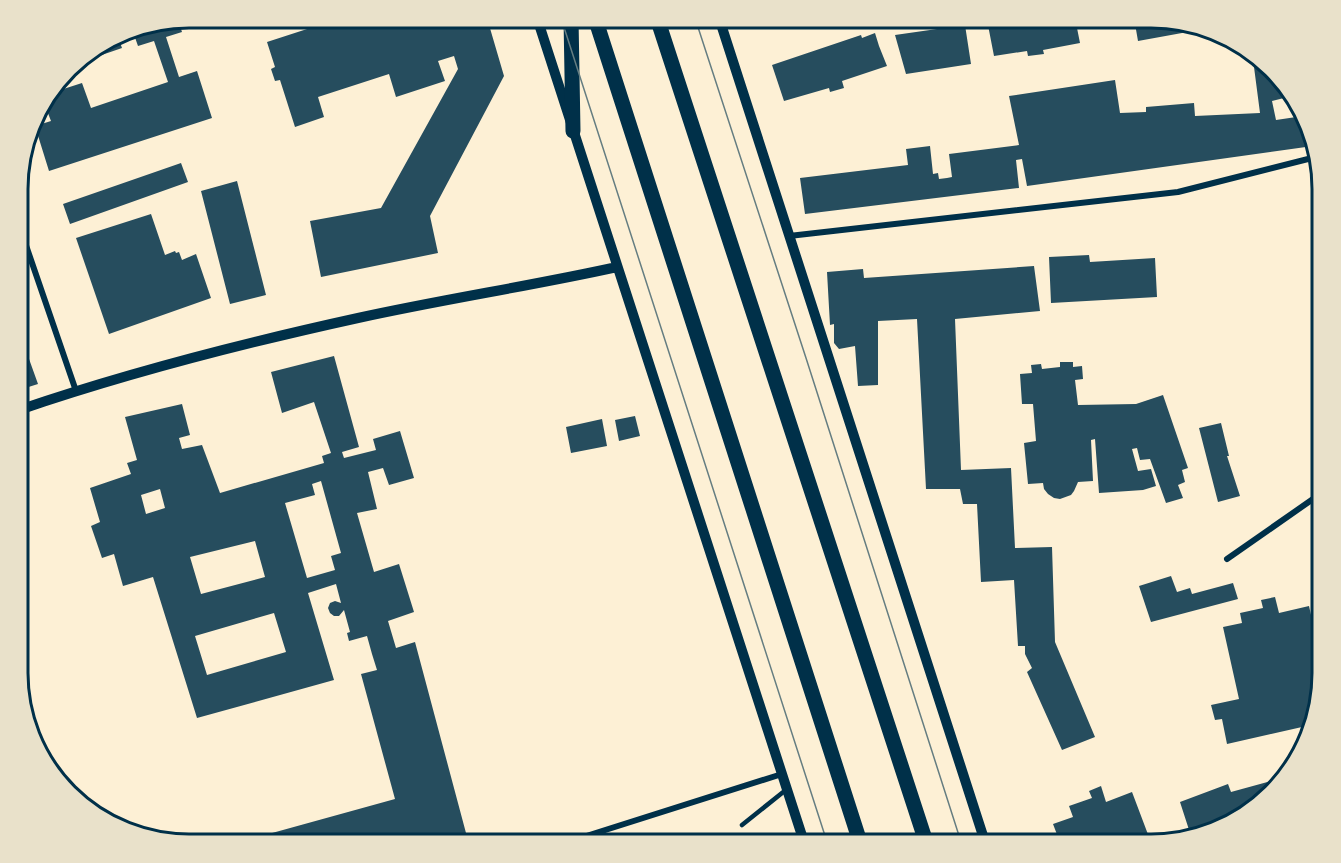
<svg xmlns="http://www.w3.org/2000/svg" width="1341" height="863" viewBox="0 0 1341 863" font-family="'PT Serif',serif">
<style>
.building{fill:#264d5e;fill-rule:evenodd}
.lines{fill:none;stroke-linecap:round;stroke-linejoin:round}
.service{stroke:#003049;stroke-width:4.5}
.minor{stroke:#003049;stroke-width:6}
.tertiary{stroke:#003049;stroke-width:10}
.primary{stroke:#003049;stroke-width:15}
.tram{stroke:#657d81;stroke-width:1.5}
.rim{fill:none;stroke:#003049;stroke-width:3}
</style>
<rect width="100%" height="100%" fill="#fdf0d5"/>
<path class="building" d="M341,18H487L504,76L430,216L438,253L321,277L310,221L381,208L458,69L454,56L438,61L445,81L396,97L389,74L318,97L324,117L295,127L280,80L275,81L271,69L275,67L267,42Z
M999,18H1075L1080,43L1043,50L1044,54L1028,56L1027,51L994,56L987,20Z
M1134,18H1152L1193,31L1138,41Z
M178,20L182,32L166,37L179,77L197,71L212,118L49,171L35,126L51,121L44,103L51,93L82,83L91,108L168,82L154,41L138,46L132,29Z
M965,25L971,64L906,74L895,35Z
M875,33L879,46L887,66L842,81L844,88L830,92L829,88L784,101L772,65L861,35L862,38Z
M118,37L122,48L90,59L88,54L109,40Z
M1264,65L1292,96L1272,101L1276,120L1303,116L1305,127H1307L1313,146L1027,186L1022,159L1016,160L1019,188L805,214L800,178L908,165L906,149L930,146L933,174L938,173L939,179L947,178L952,177L949,154L1019,145L1009,96L1115,80L1120,113L1146,112V107L1194,103L1195,116L1260,113L1254,67Z
M181,163L188,182L70,224L63,204Z
M237,181L266,295L230,304L201,191Z
M151,214L165,255L175,251L176,253L179,252L182,260L196,254L211,298L109,334L76,238Z
M1089,255L1090,262L1155,258L1157,297L1051,303L1049,257Z
M1034,266L1040,311L955,319L961,470L1011,468L1015,548L1052,547L1055,642L1095,737L1062,750L1027,672L1032,668L1025,654V646H1018L1014,580L981,582L977,504H963L960,489H926L917,319L878,321V385L858,386L855,346L839,349L834,343V324L830,325L827,272L863,269L864,278Z
M19,331L38,384L19,390Z
M334,356L359,447L342,452L344,458L376,450L373,439L400,431L414,478L389,485L383,468L368,472L377,509L357,513L374,572L399,564L414,612L388,621L396,648L415,642L466,833L421,845H251L250,839L395,799L361,674L377,670L372,654L367,636L349,641L347,633L350,632L344,610L339,616H334L330,613L328,608L330,603L335,601L341,603L336,584L308,593L334,680L197,718L153,577L123,586L114,554L102,558L91,526L100,522L90,488L131,474L127,463L137,460L125,417L182,404L190,435L179,438L182,449L202,445L220,493L324,463L322,456L331,453L314,402L282,413L271,372ZM321,481L341,553L331,556L335,570L307,578L285,503L315,495L312,484ZM160,489L165,508L146,514L141,495ZM255,541L265,577L201,594L190,557ZM274,613L286,652L207,675L195,636Z
M1060,362H1073V367L1082,366L1083,379L1075,380L1078,405L1136,404L1163,395L1188,468L1182,470L1185,482L1178,485L1183,498L1166,503L1150,459L1140,460L1137,448L1132,449L1138,471L1151,469L1156,486L1143,490L1099,493L1095,439L1091,440L1093,481L1078,482L1074,491L1071,495L1060,499L1054,498L1048,494L1044,489L1043,483L1028,484L1024,443L1036,441L1033,404H1022L1020,374L1032,373L1031,365L1041,364L1042,369L1060,367Z
M635,416L640,436L619,441L615,420Z
M602,419L607,446L571,453L566,427Z
M1221,423L1229,456H1227L1240,496L1218,502L1199,428Z
M1171,576L1177,592L1190,588L1192,594L1233,583L1238,599L1151,622L1139,586Z
M1275,597L1279,613L1309,606L1323,668V684L1304,738L1302,727L1227,744L1222,719L1215,720L1211,705L1239,699L1223,627L1242,623L1240,613L1263,608L1261,600Z
M1275,780L1276,785L1237,822L1191,836L1180,802L1228,784L1231,792Z
M1101,786L1106,802L1132,792L1152,845H1061L1053,824L1073,817L1069,806L1092,798L1089,791Z"/>
<g class="lines">
<path class="service" d="M742,825L787,789"/>
<path class="minor" d="M223,18L225,24
M722,27L766,18
M19,225L76,391
M789,236L1178,192L1316,157
M1227,559L1323,492
M558,845L782,774"/>
<path class="tertiary" d="M537,18L805,845
M719,18L986,845
M19,410C130,372 244,343 358,318C444,299 531,286 617,267"/>
<path class="primary" d="M571,18L573,131
M595,18L861,845
M657,18L927,845"/>
<path class="tram" d="M561,18L828,845
M695,18L806,358L962,845"/>
</g>
<path d="M0 0H1341V863H0ZM189 28H1151A161 161 0 0 1 1312 189V673A161 161 0 0 1 1151 834H189A161 161 0 0 1 28 673V189A161 161 0 0 1 189 28Z" fill="#e9e1ca" fill-rule="evenodd"/>
<path class="rim" d="M189 28H1151A161 161 0 0 1 1312 189V673A161 161 0 0 1 1151 834H189A161 161 0 0 1 28 673V189A161 161 0 0 1 189 28Z"/>
</svg>
